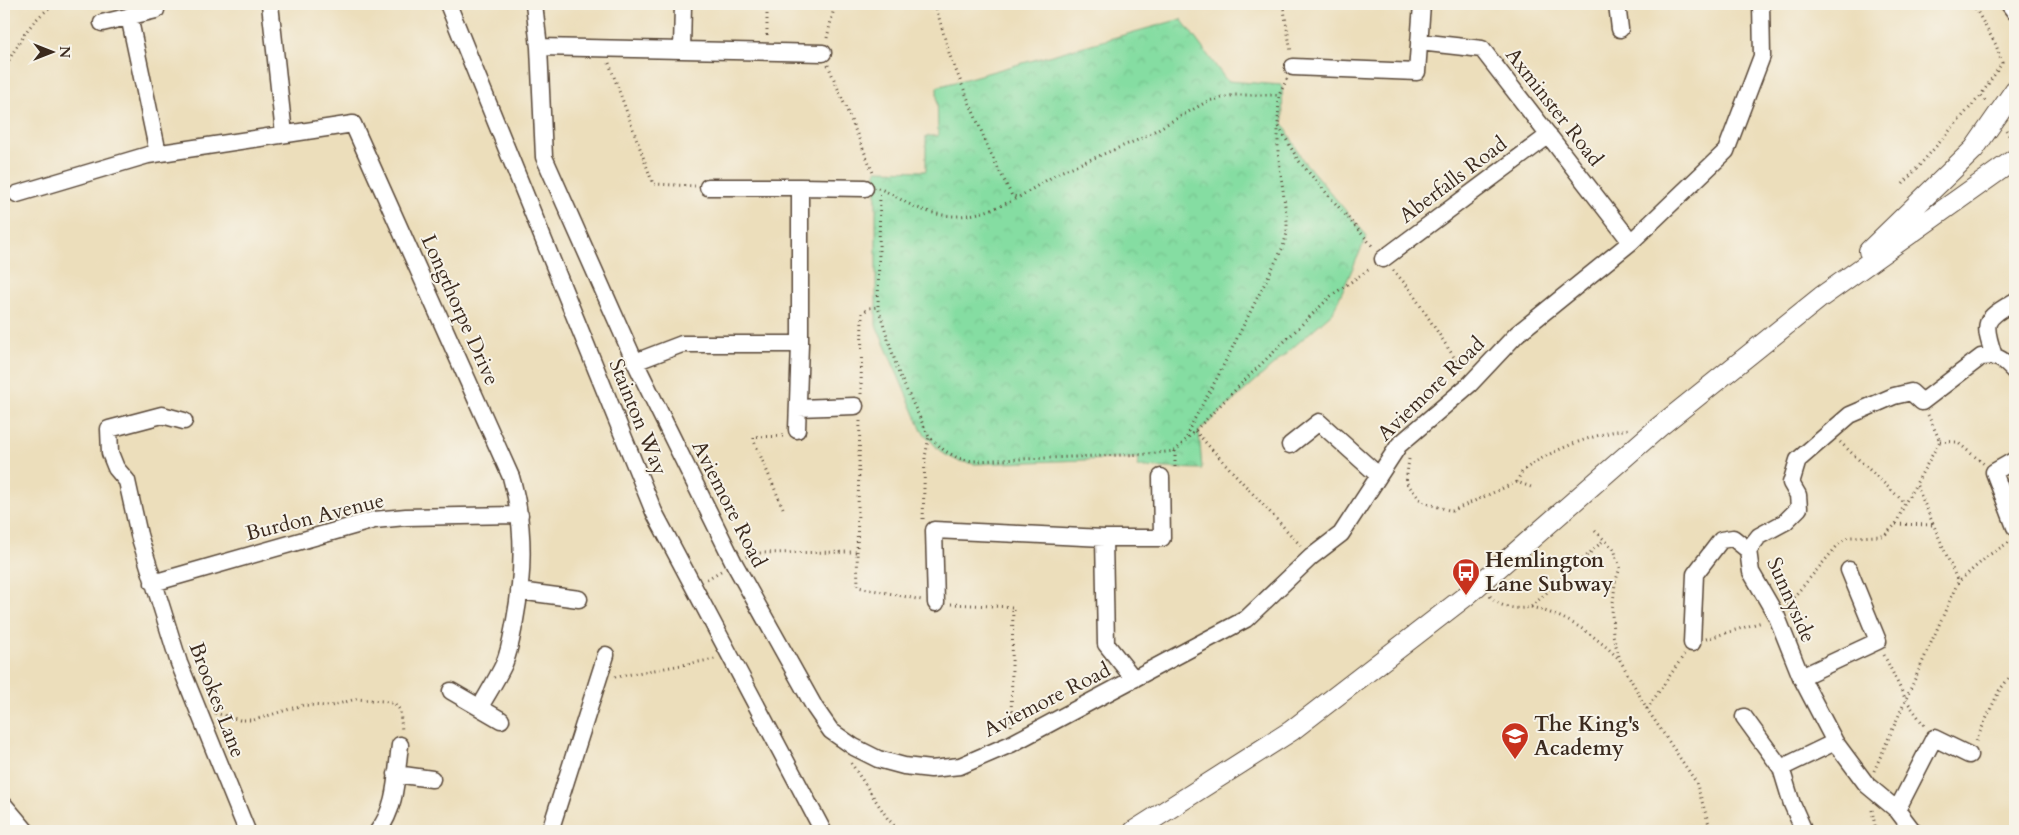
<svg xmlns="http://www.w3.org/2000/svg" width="2019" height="835" viewBox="0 0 2019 835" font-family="Cardo,serif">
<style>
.park{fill:url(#park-crowns);stroke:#608460}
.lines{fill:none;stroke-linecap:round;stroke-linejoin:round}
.minor-casing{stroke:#564536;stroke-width:19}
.major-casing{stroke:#564536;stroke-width:22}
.path{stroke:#564536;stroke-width:3;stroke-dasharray:1 4;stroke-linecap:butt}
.minor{stroke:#fff;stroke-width:16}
.major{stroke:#fff;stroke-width:20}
.labels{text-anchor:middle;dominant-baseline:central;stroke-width:4;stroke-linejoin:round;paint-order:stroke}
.street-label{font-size:21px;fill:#3b2a1e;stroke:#f7f3e8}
.poi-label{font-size:21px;font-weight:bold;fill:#3b2a1e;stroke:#f7f3e8;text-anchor:start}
</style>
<defs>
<pattern id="park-crowns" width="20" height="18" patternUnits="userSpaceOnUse" patternTransform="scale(1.25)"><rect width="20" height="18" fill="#85dda2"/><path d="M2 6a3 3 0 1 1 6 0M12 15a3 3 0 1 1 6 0" fill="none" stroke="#74be8b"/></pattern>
</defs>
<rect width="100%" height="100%" fill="#f7f3e8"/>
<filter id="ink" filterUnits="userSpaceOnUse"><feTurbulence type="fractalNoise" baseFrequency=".02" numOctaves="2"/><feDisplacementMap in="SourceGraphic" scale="10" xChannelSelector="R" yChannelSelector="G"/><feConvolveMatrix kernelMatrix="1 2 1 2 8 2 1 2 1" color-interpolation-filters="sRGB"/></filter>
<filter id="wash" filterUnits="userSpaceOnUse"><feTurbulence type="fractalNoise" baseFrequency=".0096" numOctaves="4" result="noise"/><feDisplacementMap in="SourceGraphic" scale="20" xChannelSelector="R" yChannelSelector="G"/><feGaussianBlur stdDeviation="1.12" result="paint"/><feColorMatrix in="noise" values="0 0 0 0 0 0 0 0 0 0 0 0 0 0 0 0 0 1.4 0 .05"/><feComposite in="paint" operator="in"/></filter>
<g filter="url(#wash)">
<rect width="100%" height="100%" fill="#ecdebb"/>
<path class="park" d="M1181,19L1227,81L1282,85L1283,123L1302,159L1367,236L1333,312L1199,431L1202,469L1137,467L1139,458L975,464L958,461L942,453L922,431L876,325V170L926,171V136H938L937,87Z"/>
</g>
<g filter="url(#ink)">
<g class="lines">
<g class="minor-casing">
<path id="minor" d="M270,4L284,134
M448,4L654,512L823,831
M534,4L539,47L544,157L635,362L734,563L815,708L831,731L854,747L878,759L904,766L931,769L960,766L1011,744L1246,619L1311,557L1341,534L1399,445L1470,384L1517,334L1631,242L1726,151L1762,56L1761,4
M1617,4L1620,29
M2009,4L2015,12
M129,16L158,153
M102,23L156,10
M1419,42L1482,49L1631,242
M539,47L682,50L683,4
M682,50L823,53
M1293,67L1417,72L1422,4
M800,187L865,188
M17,194L148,155L353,124L511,477C525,524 524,572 515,620C512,635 510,650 504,664C497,679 488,693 480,707
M1383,259L1549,135
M1994,356C1982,320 1984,320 2015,301
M635,362L682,344H800V187H708
M798,408L855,406
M184,421L162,415L109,429L110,453L116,468L127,481L139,535L179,663L247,831
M797,430L800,344
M1290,445L1319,422L1378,475
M2015,460L1994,472L2015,527
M1104,538H1162L1161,477
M153,583L374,520L406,517L520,515
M519,591L579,599
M936,603L934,530L1104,538L1106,644L1134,679
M1692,643L1695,574L1721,540L1733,538L1748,550
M1801,677L1878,641L1849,570
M451,691L501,720
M1744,717L1781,768L1792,804L1804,831
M1781,768L1835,742
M396,774L432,779
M4,805L26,831
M1897,810L1934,738L1969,755
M378,831C397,807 396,774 400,745
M550,831L606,655
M1913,831L1897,810L1867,785L1835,742L1801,677L1777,617L1751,572L1748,550L1759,536L1785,522L1799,508L1798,495L1791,483L1798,460L1850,415L1894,396L1911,392L1922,402L1981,357C2000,355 2003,360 2015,372"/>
</g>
<g class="major-casing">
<path id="major" d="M1869,251L1974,149L2015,90
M1134,831L1291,731L1466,596L1659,427L1821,297L2015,159"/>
</g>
<path class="path" d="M767,4V38
M935,4L950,56L990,152L1012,196L1019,197L1060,172L1140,139L1208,101L1235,95H1279
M1283,4L1291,52
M1973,4L1996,45L2002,63L1981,95L1987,103
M827,38L835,4
M609,63L653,184L695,186
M828,65L874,175
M4,69C18,44 31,17 57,4
M1287,79L1279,95L1278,125L1298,160L1374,248
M2006,130L2013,142
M1903,184L1981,95
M878,188C889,192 899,199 909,204C950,224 980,217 1019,197
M880,195L878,307L899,374L929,437L945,451L958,458L972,461L1148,454L1175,451L1244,381L1332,295L1371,268
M1393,270L1409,288L1463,371
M4,353L5,377
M861,394L862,313L869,308L878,307
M1928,415L1940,441L1916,484L1958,582
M1195,431L1302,547
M1187,437L1189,429L1217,378L1283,247L1287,233V221L1278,152V126
M1940,441L1957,442L1984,464
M1840,442L1905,503
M1175,451V470
M1409,459L1406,482L1422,502L1452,511L1517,482L1534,488
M1517,482C1518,479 1520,475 1522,472C1543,452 1602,431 1631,429
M783,508L754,441V437L785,436
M923,519L925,457L929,437
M1896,524L1932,525
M1595,531L1614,549L1620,568L1615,583L1612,613L1613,635L1620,660L1647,709L1696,782L1711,831
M857,552L860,421
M746,557L752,553L857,552L858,587L922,600
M707,579L721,571
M1490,596C1500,608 1516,610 1531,607L1604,540
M951,604L1013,607L1011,726
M1787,605L1838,545L1848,537L1884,536L1896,524L1905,503L1916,484
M1531,607C1567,616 1594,634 1619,659
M1706,639L1762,622
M1884,655L1906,700L1926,728
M615,677L715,659
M1647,709L1684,655
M215,713L240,720H254L303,705L331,706L356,699L383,701L395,704L400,710L402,731
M1976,741L1999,691L2015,670
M851,763L888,819L899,831
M1874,771L1958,582L1989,555L2011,541
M1872,810L1876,831"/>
<use href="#minor" class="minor"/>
<use href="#major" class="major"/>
</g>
</g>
<defs>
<g id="bus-pin" transform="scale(1.4375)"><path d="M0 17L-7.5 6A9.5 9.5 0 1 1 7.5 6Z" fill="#c8321e" stroke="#f7f3e8"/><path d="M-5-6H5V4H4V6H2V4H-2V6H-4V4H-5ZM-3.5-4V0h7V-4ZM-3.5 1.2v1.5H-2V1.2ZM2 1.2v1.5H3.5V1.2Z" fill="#fff"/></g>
<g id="school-pin" transform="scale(1.4375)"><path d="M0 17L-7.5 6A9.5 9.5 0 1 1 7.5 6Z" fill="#c8321e" stroke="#f7f3e8"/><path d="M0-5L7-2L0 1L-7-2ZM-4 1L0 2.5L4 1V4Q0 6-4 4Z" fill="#fff"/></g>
</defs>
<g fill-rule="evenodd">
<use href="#bus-pin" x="1466" y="572"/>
<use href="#school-pin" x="1515" y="736"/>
</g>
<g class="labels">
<g class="street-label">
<text transform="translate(1554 107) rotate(52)">Axminster Road</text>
<text transform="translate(1453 180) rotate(-37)">Aberfalls Road</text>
<text transform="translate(460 310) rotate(66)">Longthorpe Drive</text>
<text transform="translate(1431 389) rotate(-44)">Aviemore Road</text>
<text transform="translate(638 417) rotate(68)">Stainton Way</text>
<text transform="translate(729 504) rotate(63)">Aviemore Road</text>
<text transform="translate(315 517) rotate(-14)">Burdon Avenue</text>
<text transform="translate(1791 600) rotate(66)">Sunnyside</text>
<text transform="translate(217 700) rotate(69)">Brookes Lane</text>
<text transform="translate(1047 700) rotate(-27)">Aviemore Road</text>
</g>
<g class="poi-label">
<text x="1485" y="560">Hemlington<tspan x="1485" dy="24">Lane Subway</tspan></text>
<text x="1534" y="724">The King's<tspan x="1534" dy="24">Academy</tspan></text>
</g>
</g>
<rect width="2019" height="835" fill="none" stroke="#f7f3e8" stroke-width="20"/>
<g transform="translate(52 52) rotate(90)" stroke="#f7f3e8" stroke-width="4" paint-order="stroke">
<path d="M0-4L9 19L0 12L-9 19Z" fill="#3b2a1e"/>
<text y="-8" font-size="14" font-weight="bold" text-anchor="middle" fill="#3b2a1e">N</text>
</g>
</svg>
